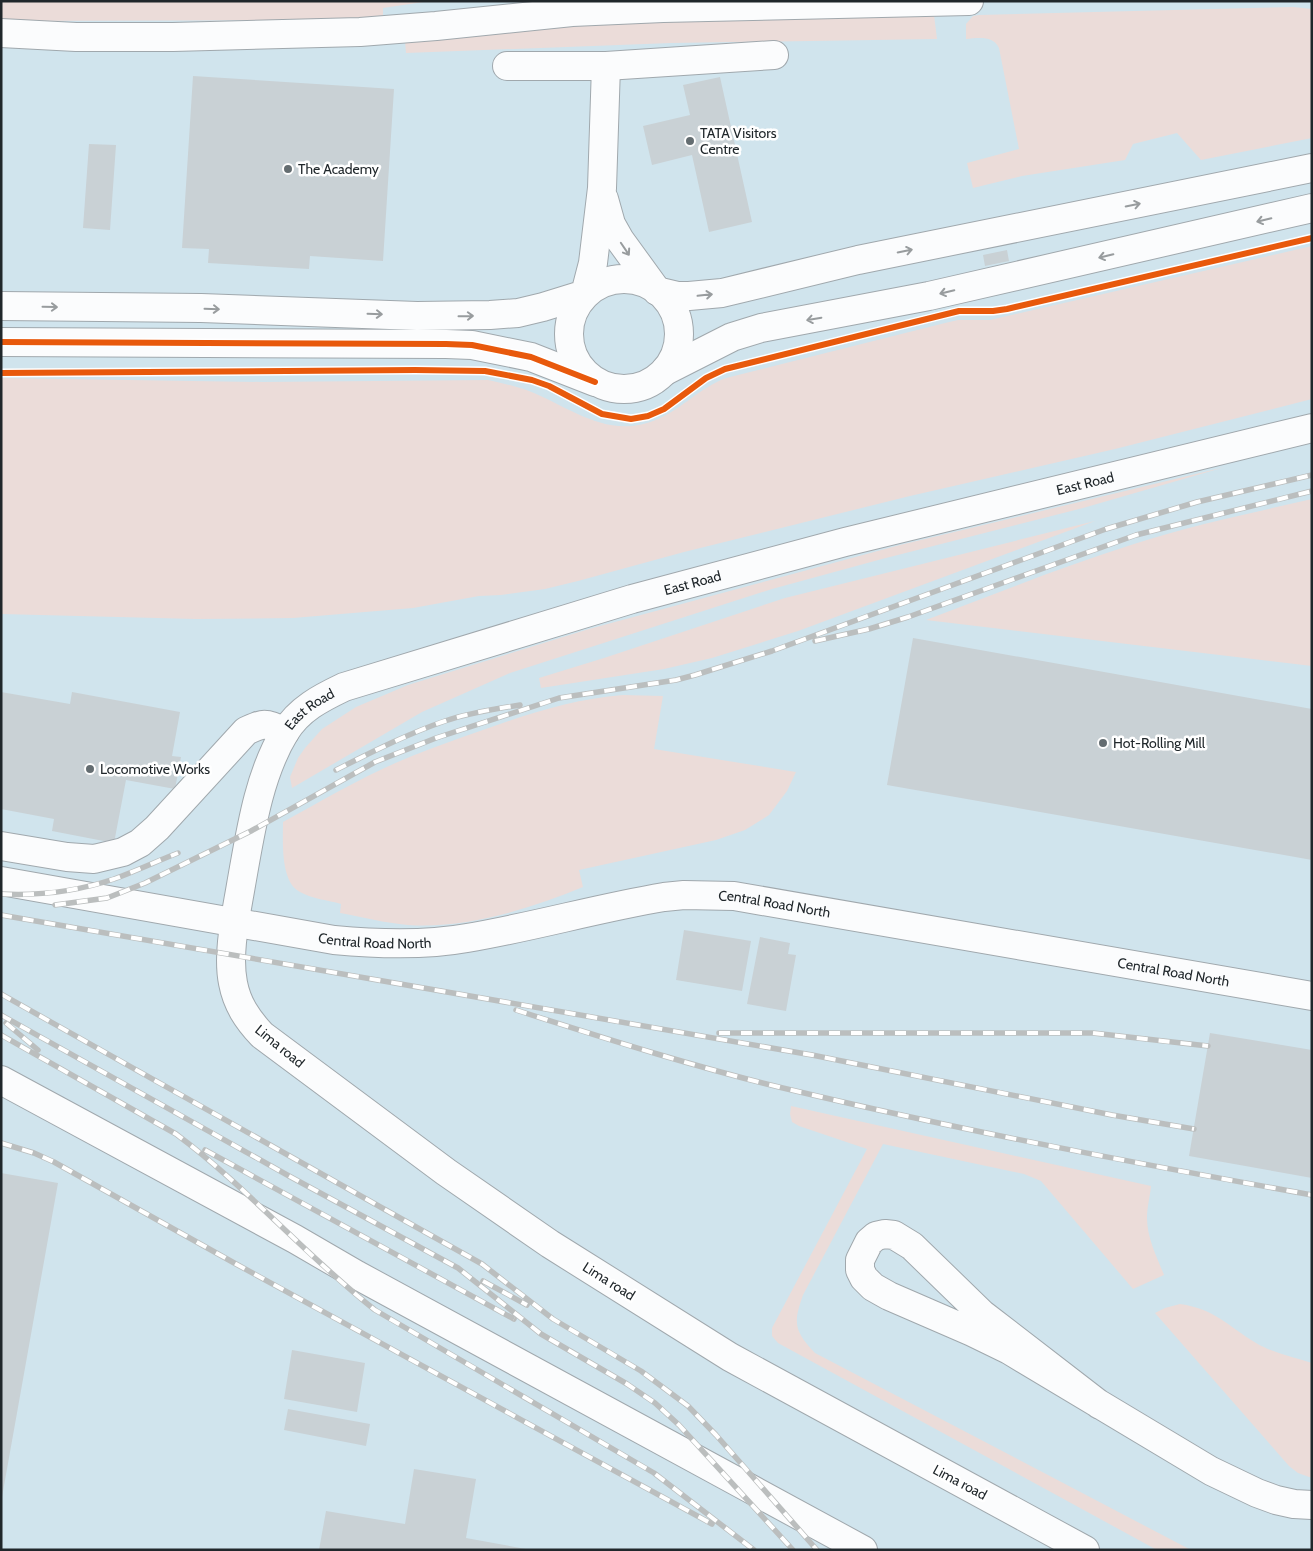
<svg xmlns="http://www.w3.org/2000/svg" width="1313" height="1551" viewBox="0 0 1313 1551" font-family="Cabin,sans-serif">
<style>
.built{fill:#d0e4ed}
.green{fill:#ebdcd9}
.building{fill:#c9d1d5}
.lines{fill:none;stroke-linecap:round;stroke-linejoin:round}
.minor-casing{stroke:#a0a8ad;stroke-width:30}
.minor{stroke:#fbfcfd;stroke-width:28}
.rail-casing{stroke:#bbbebe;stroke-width:5.5}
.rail{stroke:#fff;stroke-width:4;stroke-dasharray:11;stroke-linecap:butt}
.cycleway-casing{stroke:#fff;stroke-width:9}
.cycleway{stroke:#e8590c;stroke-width:6}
.oneway{stroke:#989c9e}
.poi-dot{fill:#646d71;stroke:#fff;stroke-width:2}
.labels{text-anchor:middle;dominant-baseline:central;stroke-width:5;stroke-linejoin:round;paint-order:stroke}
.poi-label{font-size:14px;fill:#20272b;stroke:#fff;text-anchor:start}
.street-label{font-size:14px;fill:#20272b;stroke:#fff}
</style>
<rect width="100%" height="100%" fill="#e3eef3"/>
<path class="built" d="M1,1H1312V1550H1Z"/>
<path class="green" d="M1,1H430L383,8V20L1,21Z
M1293,7L1312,9V138L1201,160L1177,133L1133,144L1125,160L1022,176L973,188L967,163L1019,149L999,48C993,35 978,38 966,39V24L973,16L979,15Z
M934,15L937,39L671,43L406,53L405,41L591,22Z
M1312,246V399L1115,449L910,496L684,552L578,581L545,589L501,595L479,596L413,608L293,618L196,619L1,614V378L263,382L488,380C502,383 515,386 529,391C572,408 609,441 658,419C683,408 701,387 726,378L945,323L958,320H990Z
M1225,467L1083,508L882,559L772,589L510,673L422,712L292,788L290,777L298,758L305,748L322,729L356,707L408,685L589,629L900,545Z
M1312,499V666L926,620C995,594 1064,566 1134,544C1192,525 1252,513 1312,499Z
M1095,521L798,631L712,658L664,669L541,688L539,678L604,658L785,598Z
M623,695L663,696L654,749L796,772L787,791L769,815L745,830L716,840L579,870L583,887C529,909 467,929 408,925C385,923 362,917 340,913L341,904C328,900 312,899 300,892C280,882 283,841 283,822C325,799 367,774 412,756C434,747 457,739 480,731C527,714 573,699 623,695Z
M791,1106L1151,1186C1150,1197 1147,1207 1147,1218C1147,1238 1157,1257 1164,1275L1133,1289L1041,1181L1024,1174L883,1144L803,1295C793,1323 794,1331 815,1353L1191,1550H1157L778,1343L772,1336V1328L867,1149L799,1126L792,1122L790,1114Z
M1180,1304C1215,1309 1228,1326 1256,1343C1273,1353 1293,1357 1312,1363V1478L1298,1473L1289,1466L1155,1313L1165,1308Z"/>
<path class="building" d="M193,76L394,89L383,261L310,256L309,269L208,263L209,249L182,248Z
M720,77L752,222L709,232L692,155L652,165L643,126L690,115L683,85Z
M89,144L116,145L110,230L83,228Z
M1007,250L1009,261L985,266L983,255Z
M913,638L1312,709V860L887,785Z
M1,692L70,704L72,692L180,712L172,756L181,757L175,789L126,780L114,843L52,831L54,819L1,809Z
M684,930L751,941L742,991L676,980Z
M760,937L790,943L788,954L796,955L786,1011L747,1004Z
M1210,1033L1312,1050V1178L1189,1156Z
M1,1173L58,1183L2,1497H1Z
M292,1350L365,1363L357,1412L284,1399Z
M288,1409L370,1424L366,1446L284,1430Z
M414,1469L476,1479L466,1538L531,1550H319L326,1511L405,1524Z"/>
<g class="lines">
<g class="minor-casing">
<g id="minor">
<path d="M1,33L76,37H173L360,32L436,26L572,12L663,8L969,1"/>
<path d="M507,66H606L774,55"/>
<path d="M604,199L611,224L620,240L657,291L678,296H689L722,293L858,260L1312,168"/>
<circle cx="624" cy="334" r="55"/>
<path d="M1,306L201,308L417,316L490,315L518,313L543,307L585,294L593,263L602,188L606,66"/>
<path d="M1,342L446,344L472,345L531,357L595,382"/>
<path d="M665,371L732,337L761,328L929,296L1312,208"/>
<path d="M1,846L67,857L94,859L123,852L140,843L157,828L246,731C265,722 265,723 285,732"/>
<path id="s1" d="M1,881L334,940C377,944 423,946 467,938C533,927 598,908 664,897L684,895L734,896L1312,996"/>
<path d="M1,1080L295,1239L357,1275L863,1550"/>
<path d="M1100,1405L982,1314L912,1246L894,1235L885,1234L876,1236L869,1242L860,1260V1270L864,1278L873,1287L889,1296L972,1332L1009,1350L1211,1471L1257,1493L1276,1500L1294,1504L1312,1505"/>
<path id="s2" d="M1085,1550L730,1357L550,1244L446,1172L262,1035C247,1019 237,1004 233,983C227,953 236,915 241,885C250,835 258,776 285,732C299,709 321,698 344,687L632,599L845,542L1312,428"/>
</g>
</g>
<use href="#minor" class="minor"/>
<g class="rail-casing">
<path id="rail" d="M815,641L869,629L908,617L1136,535L1312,491
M336,770C372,752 407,734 445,721C469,713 494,709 520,705
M1,894C39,896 78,891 114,879C136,871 157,861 178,853
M55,905L107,898L145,883L251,831L375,762L436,738L559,698L676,680L695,675L772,651L1106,529L1197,502L1312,475
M1,915L812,1055L1112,1115L1194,1129
M1,994L482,1264L553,1319L641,1371L688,1406L716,1435L817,1550
M516,1010C610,1040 704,1070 800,1092C969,1132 1141,1164 1312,1195
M1,1015L289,1176L458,1268L541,1334L627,1384L655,1403L679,1425L793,1550
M6,1023L38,1050
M719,1033H1093L1208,1046
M1,1035L176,1134C247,1187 305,1255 375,1310L654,1473L754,1550
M1,1143L34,1153L54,1162L236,1264L712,1524
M205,1150L514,1319
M483,1281L527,1305"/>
</g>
<use href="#rail" class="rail"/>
<g class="cycleway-casing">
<path id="cycleway" d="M1,342L446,344L472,345L531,357L595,382
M1,373L415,370L485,371L532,380L549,386L602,414L631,419L648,416L664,409L706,378L725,369L959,311H993L1007,309L1312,238"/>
</g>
<use href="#cycleway" class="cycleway"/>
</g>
<defs><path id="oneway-shaft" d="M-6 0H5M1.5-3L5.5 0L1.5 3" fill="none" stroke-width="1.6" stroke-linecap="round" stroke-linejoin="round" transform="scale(1.25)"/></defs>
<g class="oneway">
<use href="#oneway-shaft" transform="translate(1133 205) rotate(-11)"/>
<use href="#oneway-shaft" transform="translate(1264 220) rotate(167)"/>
<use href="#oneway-shaft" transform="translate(625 249) rotate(56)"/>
<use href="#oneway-shaft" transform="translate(905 251) rotate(-11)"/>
<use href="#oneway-shaft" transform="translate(1106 256) rotate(167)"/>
<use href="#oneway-shaft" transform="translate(947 292) rotate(167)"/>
<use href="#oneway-shaft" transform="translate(705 295) rotate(-6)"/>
<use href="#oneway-shaft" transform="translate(50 307) rotate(1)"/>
<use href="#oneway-shaft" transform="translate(212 309) rotate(2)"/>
<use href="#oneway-shaft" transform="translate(375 314) rotate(2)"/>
<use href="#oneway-shaft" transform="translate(466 316) rotate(-1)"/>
<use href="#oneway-shaft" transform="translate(814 319) rotate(170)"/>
</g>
<g class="poi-dot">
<circle cx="690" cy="141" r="5"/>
<circle cx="288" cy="169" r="5"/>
<circle cx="1103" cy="743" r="5"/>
<circle cx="90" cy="769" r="5"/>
</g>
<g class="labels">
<g class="poi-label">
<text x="700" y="133">TATA Visitors<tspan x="700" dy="16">Centre</tspan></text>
<text x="298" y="169">The Academy</text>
<text x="1113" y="743">Hot-Rolling Mill</text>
<text x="100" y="769">Locomotive Works</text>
</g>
<g class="street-label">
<text stroke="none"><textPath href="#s2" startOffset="2136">East Road</textPath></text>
<text stroke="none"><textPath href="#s2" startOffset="1731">East Road</textPath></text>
<text stroke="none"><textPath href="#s2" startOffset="1326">East Road</textPath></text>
<text stroke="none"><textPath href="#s1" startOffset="784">Central Road North</textPath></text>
<text stroke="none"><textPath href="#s1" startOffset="379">Central Road North</textPath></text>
<text stroke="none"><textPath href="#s1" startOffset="1189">Central Road North</textPath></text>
<text transform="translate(280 1046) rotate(39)">Lima road</text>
<text transform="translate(609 1281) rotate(32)">Lima road</text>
<text transform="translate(960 1482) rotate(28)">Lima road</text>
</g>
</g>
<rect width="1313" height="1551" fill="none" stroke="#20272b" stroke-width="5"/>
</svg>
